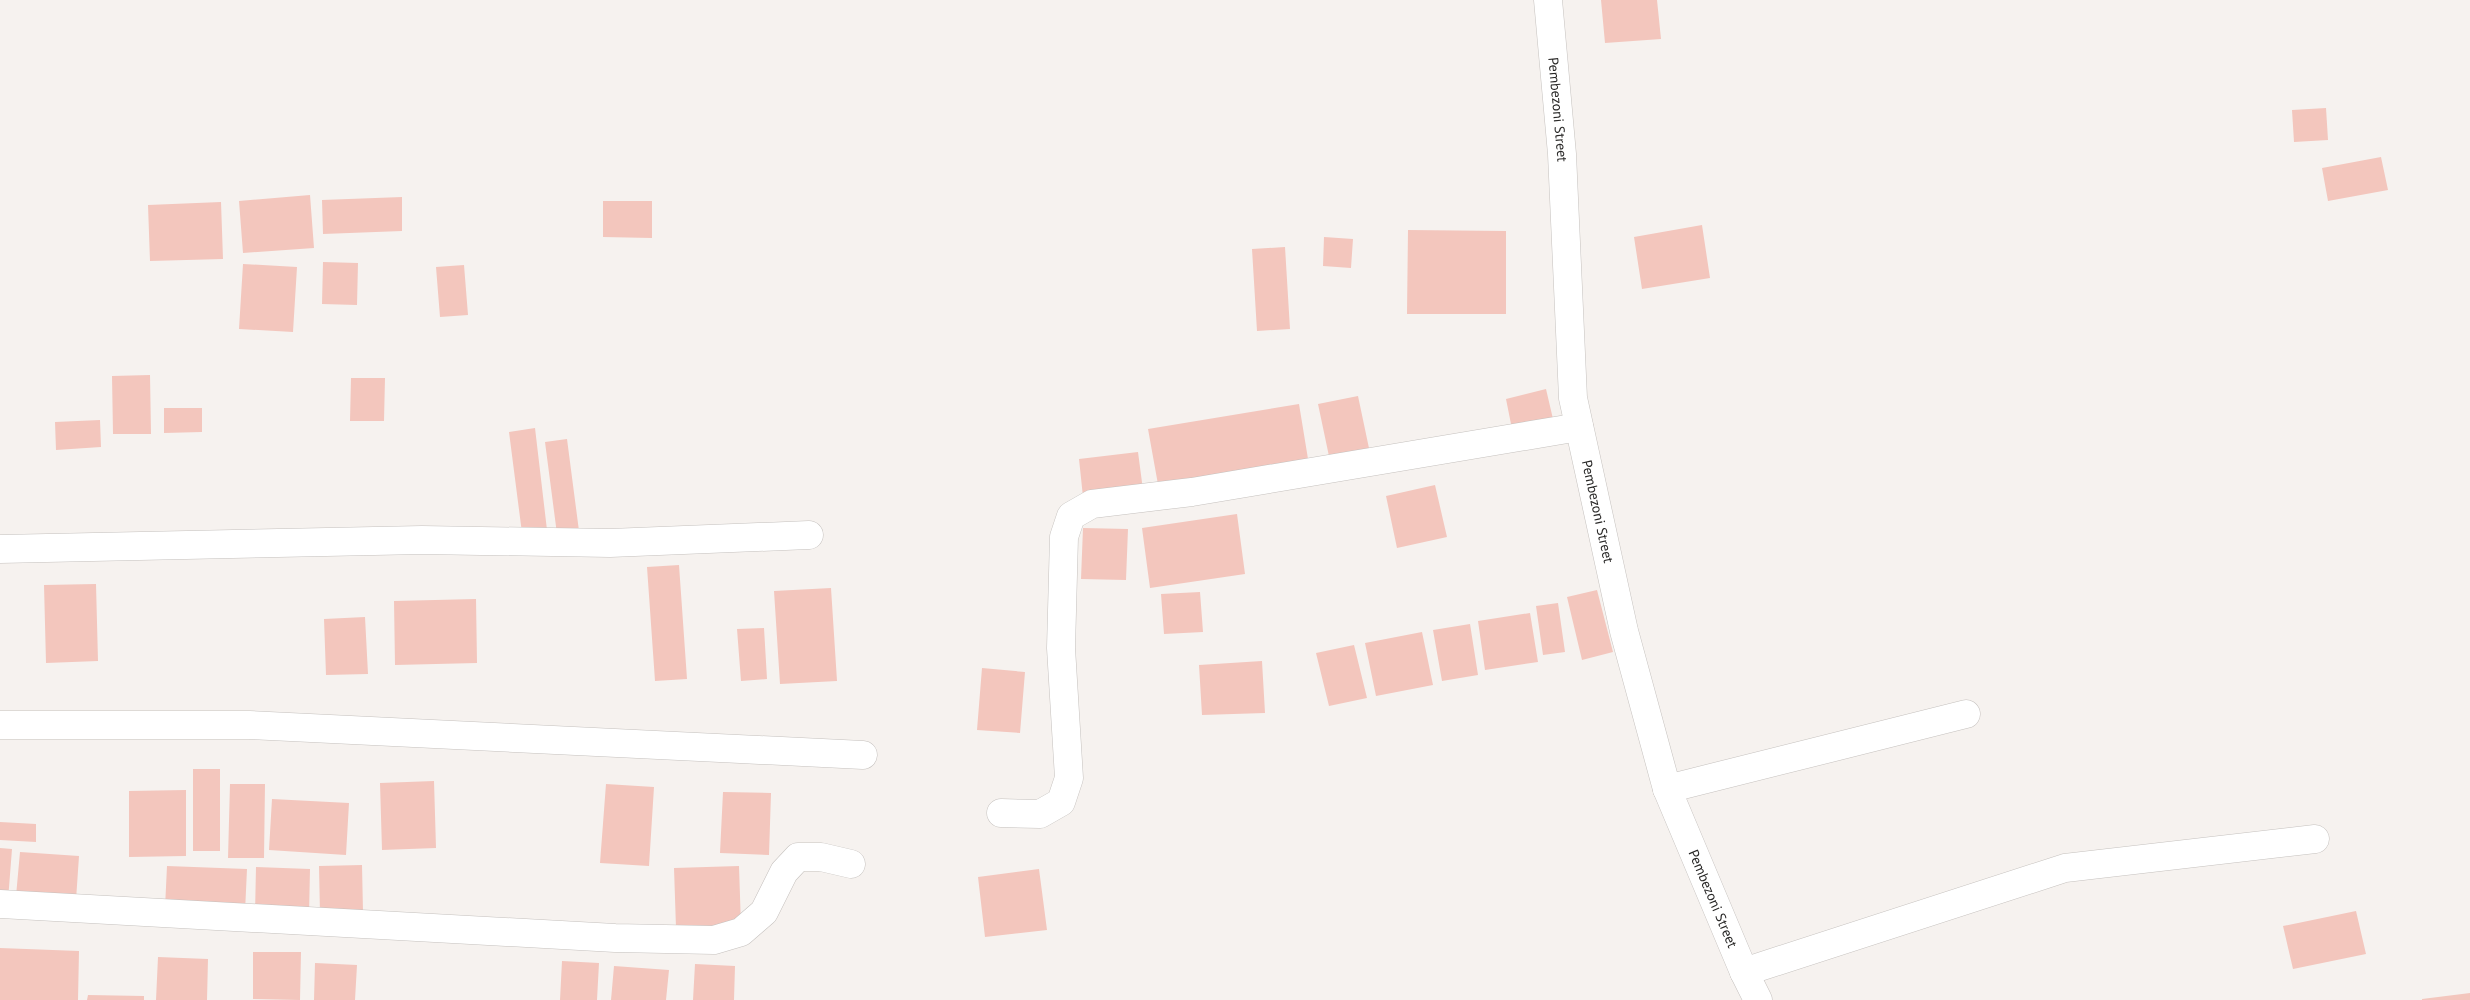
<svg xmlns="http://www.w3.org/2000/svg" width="2470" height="1000" viewBox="0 0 2470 1000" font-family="'PT Sans',sans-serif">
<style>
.building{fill:#f3c6bd}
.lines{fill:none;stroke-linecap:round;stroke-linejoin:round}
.street-casing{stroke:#c5c1be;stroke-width:29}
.street{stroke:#fff;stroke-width:28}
.labels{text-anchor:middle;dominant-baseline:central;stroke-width:4.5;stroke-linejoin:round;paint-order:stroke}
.street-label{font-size:14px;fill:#292827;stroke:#f6f2ef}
</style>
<rect width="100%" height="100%" fill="#f6f2ef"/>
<path class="building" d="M1601,0H1657L1661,39L1605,43Z
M2326,108L2328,140L2294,142L2292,110Z
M2381,157L2388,190L2328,201L2322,168Z
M310,195L314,248L243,253L239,201Z
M402,197V231L323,234L322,200Z
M603,201H652V238L603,237Z
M221,202L223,259L150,261L148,205Z
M1702,225L1710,278L1642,289L1634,237Z
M1408,230L1506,231V314H1407Z
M1324,237L1353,239L1351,268L1323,266Z
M1285,247L1290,329L1257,331L1252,249Z
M323,262L358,263L357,305L322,304Z
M243,264L297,267L293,332L239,329Z
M464,265L468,315L440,317L436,267Z
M150,375L151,434H113L112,376Z
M351,378H385L384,421H350Z
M1546,389L1553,419L1512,429L1506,399Z
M1358,396L1370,453L1330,461L1318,404Z
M1299,404L1309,465L1159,490L1148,429Z
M164,408H202V432L164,433Z
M100,420L101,447L56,450L55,422Z
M535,428L547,530L522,533L509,432Z
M567,439L579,531L557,534L545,442Z
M1138,452L1143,490L1083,497L1079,459Z
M1435,485L1447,537L1397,548L1386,496Z
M1237,514L1245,574L1150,588L1142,528Z
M1083,528L1128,529L1126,580L1081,579Z
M679,565L687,679L655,681L647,567Z
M96,584L98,661L46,663L44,585Z
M831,588L837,681L780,684L774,591Z
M1597,590L1613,652L1582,660L1567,597Z
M1200,592L1203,632L1164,634L1161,594Z
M476,599L477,663L395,665L394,601Z
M1558,603L1565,652L1543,655L1536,606Z
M1530,613L1538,662L1485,670L1478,621Z
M365,617L368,674L326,675L324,619Z
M1470,624L1478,675L1442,681L1433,630Z
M764,628L767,679L741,681L737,629Z
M1422,632L1433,685L1376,696L1365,643Z
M1354,645L1367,698L1329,706L1316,653Z
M1262,661L1265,713L1202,715L1199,665Z
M982,668L1025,672L1020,733L977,730Z
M193,769H220V851H193Z
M434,781L436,848L382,850L380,783Z
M230,784H265L264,858H228Z
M606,784L654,787L649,866L600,863Z
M186,790V856L129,857V791Z
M723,792L771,793L769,855L720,853Z
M272,799L349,803L346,855L269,850Z
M0,822L36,824V842L0,840Z
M0,848L12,849L8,900L0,899Z
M20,852L79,856L76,900L16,896Z
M362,865L363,912L320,914L319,866Z
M167,866L247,869L245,912L165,908Z
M739,866L741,926L676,928L674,868Z
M256,867L310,869L309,915L255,914Z
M1039,869L1047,930L985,937L978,877Z
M2356,911L2366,954L2293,969L2283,926Z
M0,948L79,951L78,1000H0Z
M253,952H301L300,1000L253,999Z
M158,957L208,959L207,1000H156Z
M562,961L599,963L597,1000H560Z
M315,963L357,965L355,1000H314Z
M695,964L735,966L734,1000H693Z
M614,966L669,970L666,1000H611Z
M2470,993V1000H2422V999Z
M88,995L144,996V1000H87Z"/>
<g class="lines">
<g class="street-casing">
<g id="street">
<path id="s1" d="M1548,0L1562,154L1573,398L1624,631L1667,789L1744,972L1758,1000"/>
<path d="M0,549L422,540L610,543L809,535"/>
<path d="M0,725H249L863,755"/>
<path d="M1667,789L1966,714"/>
<path d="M1001,813L1040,814L1061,802L1069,778L1061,648L1064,537L1071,516L1092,504L1192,492L1579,427"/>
<path d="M0,904L615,938L714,940L741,932L764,912L784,872L798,857H821L851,864"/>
<path d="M1744,972L2065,868L2315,839"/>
</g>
</g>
<use href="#street" class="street"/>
</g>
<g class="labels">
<g class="street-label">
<text stroke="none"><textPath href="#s1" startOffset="110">Pembezoni Street</textPath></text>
<text stroke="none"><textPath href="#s1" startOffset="515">Pembezoni Street</textPath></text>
<text stroke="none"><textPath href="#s1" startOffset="920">Pembezoni Street</textPath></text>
</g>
</g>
</svg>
